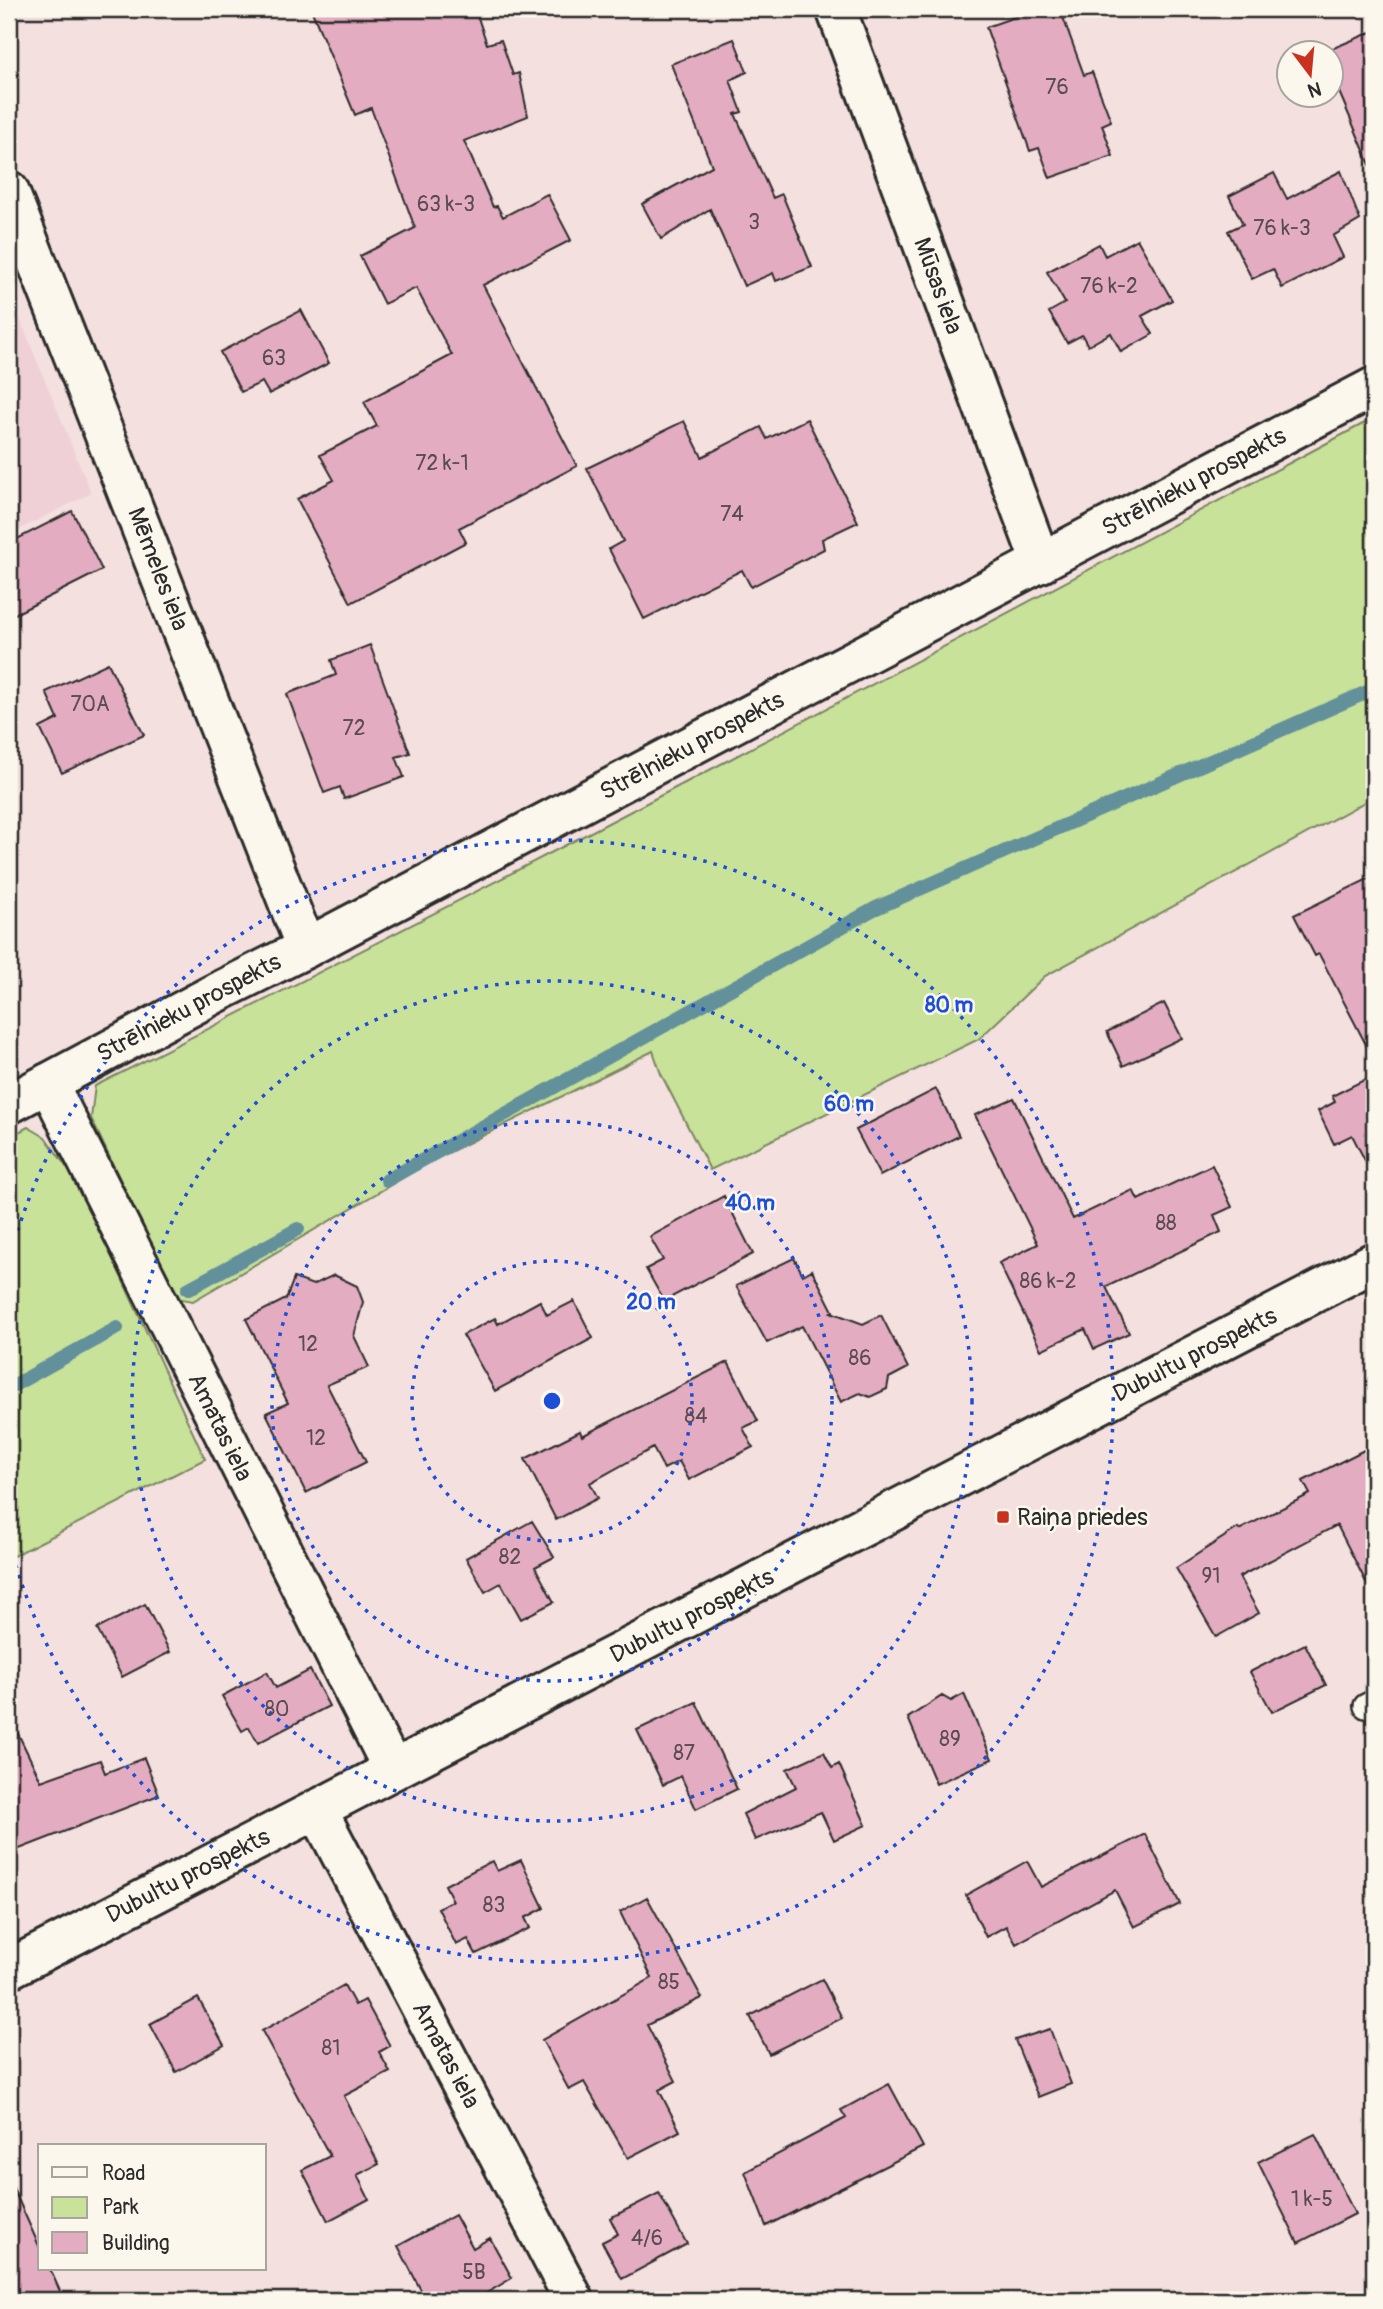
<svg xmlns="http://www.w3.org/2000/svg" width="1383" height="2309" viewBox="0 0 1383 2309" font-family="Pangolin,sans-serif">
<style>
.built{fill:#efd0d6}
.green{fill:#c8e299;stroke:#7a8662;stroke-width:2}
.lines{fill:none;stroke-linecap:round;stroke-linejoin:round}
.stream{stroke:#62909b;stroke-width:14}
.building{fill:#e4acc1;stroke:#2b2b2b;stroke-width:2}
.lane-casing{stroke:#2b2b2b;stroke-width:28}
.street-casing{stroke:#2b2b2b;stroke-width:44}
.primary-casing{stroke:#2b2b2b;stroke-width:44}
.lane{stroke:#fbf7ec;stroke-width:23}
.street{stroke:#fbf7ec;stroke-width:38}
.primary{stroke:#fbf7ec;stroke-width:38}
.ring{fill:none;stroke:#1d4ed8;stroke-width:3.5;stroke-dasharray:3.5 7}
.poi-dot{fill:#c8321e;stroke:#fbf7ec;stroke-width:2.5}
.labels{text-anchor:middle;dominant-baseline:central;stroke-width:5;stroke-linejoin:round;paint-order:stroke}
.number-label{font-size:21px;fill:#594b50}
.street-label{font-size:24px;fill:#2b2b2b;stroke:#fbf7ec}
.poi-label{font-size:24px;fill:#2b2b2b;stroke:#fbf7ec;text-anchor:start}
.centre{fill:#1d4ed8;stroke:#fbf7ec;stroke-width:3.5}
.ring-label{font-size:21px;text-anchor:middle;font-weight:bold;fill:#1d4ed8;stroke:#fbf7ec;stroke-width:5;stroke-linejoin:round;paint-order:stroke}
</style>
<rect width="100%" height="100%" fill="#f4e0df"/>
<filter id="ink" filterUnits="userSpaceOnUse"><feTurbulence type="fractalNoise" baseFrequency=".0143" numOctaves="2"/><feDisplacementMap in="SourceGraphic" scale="14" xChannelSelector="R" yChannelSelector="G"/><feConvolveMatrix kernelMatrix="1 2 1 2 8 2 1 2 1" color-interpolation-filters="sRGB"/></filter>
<g filter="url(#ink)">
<path class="built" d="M9,292L91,493L9,535Z"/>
<path class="green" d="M1374,418V797L1045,976L979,1039L710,1170L661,1074L653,1051L432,1161L193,1301L176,1298L91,1118L95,1086C525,870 950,644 1374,418Z
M28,1127L45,1137L78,1183L205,1459L9,1558V1137Z"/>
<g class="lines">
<path class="stream" d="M387,1180L874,909L1374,689
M188,1289L298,1229
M9,1388L117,1328"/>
</g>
<path class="building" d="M311,9H475L487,44L501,40L513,75L519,73L528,116L464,141L493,207L497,206L503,217L547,194L571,240L483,285L577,466L459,528L466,542L351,603L297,499L334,480L320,455L377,426L364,402L452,355L416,288L384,304L360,256L415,228L371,108L355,115Z
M1038,9H1060L1084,75L1092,72L1111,121L1102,125L1113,156L1050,178L1039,148L1030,151L986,27Z
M1374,31V174L1331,73V52H1324Z
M734,39L747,72L730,80L742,112L735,114L773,198L782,194L812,267L776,281L773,273L744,286L710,209L661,239L642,204L712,166L671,64Z
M1341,171L1360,220L1333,236L1343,257L1282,288L1273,269L1252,279L1228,231L1243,224L1229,196L1274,173L1287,199Z
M1137,239L1172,300L1142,316L1153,334L1121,352L1111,333L1088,346L1082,335L1067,343L1049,312L1065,303L1047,272L1099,244L1105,256Z
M301,310L329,363L269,394L262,382L241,392L220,352Z
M807,419L858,522L822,539L824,549L751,587L742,570L644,619L609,549L623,541L587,468L684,421L702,457L761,427L767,439Z
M72,511L102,570L9,617V543Z
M370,645L410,753L396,757L404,777L344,799L340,787L324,793L287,694L336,675L331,660Z
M108,663L144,735L62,773L40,728L58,719L46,692Z
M1374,876V1060L1319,954L1315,956L1294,915Z
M1164,1003L1182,1038L1123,1066L1107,1032Z
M1374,1075V1178L1352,1135L1334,1144L1318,1111L1335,1102L1332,1096Z
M936,1089L959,1136L880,1176L856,1130Z
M1014,1098L1073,1219L1133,1190L1138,1200L1212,1165L1232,1207L1214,1215L1221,1232L1106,1287L1129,1333L1094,1349L1085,1329L1041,1350L999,1263L1038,1244L975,1115Z
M724,1196L753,1254L664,1301L646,1269L663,1260L650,1237Z
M794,1258L803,1275L812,1270L833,1311L831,1312L863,1324L881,1315L908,1368L889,1378L887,1389L870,1397L860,1393L841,1402L802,1326L767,1343L736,1286Z
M334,1275L357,1286L363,1302L354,1336L369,1367L327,1385L366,1462L306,1493L266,1413L288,1403L246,1319L286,1299L294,1278L313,1285Z
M540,1301L547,1315L574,1301L593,1338L495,1391L463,1335L495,1318L498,1324Z
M728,1362L758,1421L743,1428L753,1447L689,1480L679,1461L664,1469L653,1448L590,1483L598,1498L556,1520L525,1459L580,1431L582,1436Z
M1374,1445V1598L1337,1525L1239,1577L1259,1613L1216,1637L1176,1568L1238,1528L1239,1530L1310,1494L1303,1481Z
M532,1521L554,1557L535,1567L554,1602L521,1619L501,1583L485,1592L466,1558Z
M145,1604L170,1652L122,1677L97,1629Z
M1305,1644L1326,1685L1272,1712L1250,1672Z
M310,1670L329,1706L258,1743L249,1727L242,1731L222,1696L267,1672L276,1688Z
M964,1694L992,1759L936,1784L908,1718L942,1696L951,1701Z
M696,1702L737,1789L696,1809L681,1776L663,1785L637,1730Z
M9,1715L41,1781L100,1760L105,1773L144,1758L159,1795L9,1853Z
M824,1752L832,1768L839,1764L866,1825L834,1840L821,1812L755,1840L743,1814L796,1787L787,1769Z
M1145,1834L1180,1904L1134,1927L1115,1890L1016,1944L1006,1926L986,1937L966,1895L1027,1861L1041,1887Z
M521,1860L544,1908L525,1918L530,1928L476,1954L468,1939L456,1945L438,1908L453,1901L445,1885L492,1861L497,1871Z
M647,1897L702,1998L647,2025L676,2081L659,2090L680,2131L628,2158L584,2082L569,2090L542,2040L652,1978L620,1912Z
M822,1979L842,2018L769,2054L750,2016Z
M344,1985L355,2005L365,2000L390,2046L379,2052L390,2072L344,2096L379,2164L357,2175L369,2199L328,2221L302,2170L330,2156L262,2031Z
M198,1998L224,2045L176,2072L150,2024Z
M1050,2029L1071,2084L1038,2097L1015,2040Z
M889,2084L923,2147L766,2226L745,2172L846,2118L841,2110Z
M1315,2134L1355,2214L1298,2243L1258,2162Z
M9,2179L40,2248V2269H50L64,2300H9Z
M659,2193L687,2244L622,2279L602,2242L618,2234L610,2218Z
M455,2215L473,2248L490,2238L512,2278L475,2300H426L398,2246Z"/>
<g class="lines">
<g class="lane-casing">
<path id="lane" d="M1366,1706L1374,1702"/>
</g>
<g class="street-casing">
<path id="street" d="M836,9L1041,563
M9,191L306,948
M48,1083L393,1770
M317,1809L574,2300"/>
</g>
<g class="primary-casing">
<path id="primary" d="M9,1104L214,994L306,948L1374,387
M9,1969L1374,1262"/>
</g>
<use href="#lane" class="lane"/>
<use href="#street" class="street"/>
<use href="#primary" class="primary"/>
</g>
</g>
<g class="ring">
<circle cx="552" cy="1401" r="140"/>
<circle cx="552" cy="1401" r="280"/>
<circle cx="552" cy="1401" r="420"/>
<path d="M9 1261A561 561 0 1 1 9 1541"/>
</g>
<rect class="poi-dot" x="996" y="1510" width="14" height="14" rx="3.5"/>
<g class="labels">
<g class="number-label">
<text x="1057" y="87">76</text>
<text x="446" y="204">63 k-3</text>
<text x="754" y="222">3</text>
<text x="1282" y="228">76 k-3</text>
<text x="1109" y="286">76 k-2</text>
<text x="274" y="358">63</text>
<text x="442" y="463">72 k-1</text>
<text x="732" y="514">74</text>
<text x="90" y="704">70A</text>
<text x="354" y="728">72</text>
<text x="1166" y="1223">88</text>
<text x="1048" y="1281">86 k-2</text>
<text x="308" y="1344">12</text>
<text x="860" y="1358">86</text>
<text x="696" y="1416">84</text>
<text x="316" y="1438">12</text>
<text x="510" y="1557">82</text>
<text x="1211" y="1576">91</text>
<text x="277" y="1709">80</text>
<text x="950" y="1739">89</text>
<text x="684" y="1753">87</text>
<text x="494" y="1905">83</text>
<text x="669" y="1982">85</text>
<text x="331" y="2048">81</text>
<text x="1312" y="2199">1 k-5</text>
<text x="647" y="2238">4/6</text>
<text x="474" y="2272">5B</text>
</g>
<g class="street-label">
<text transform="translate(938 286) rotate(70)">Mūsas iela</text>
<text transform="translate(1194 482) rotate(-28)">Strēlnieku prospekts</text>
<text transform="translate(158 569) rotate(69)">Mēmeles iela</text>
<text transform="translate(692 746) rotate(-28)">Strēlnieku prospekts</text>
<text transform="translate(189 1008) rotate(-28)">Strēlnieku prospekts</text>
<text transform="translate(1195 1355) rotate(-27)">Dubultu prospekts</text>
<text transform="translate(220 1427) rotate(64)">Amatas iela</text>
<text transform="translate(692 1616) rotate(-27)">Dubultu prospekts</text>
<text transform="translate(188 1876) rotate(-27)">Dubultu prospekts</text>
<text transform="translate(446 2055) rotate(62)">Amatas iela</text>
</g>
<g class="poi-label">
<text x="1017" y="1517">Raiņa priedes</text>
</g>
</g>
<circle cx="552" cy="1401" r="10" class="centre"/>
<g class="ring-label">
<text x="949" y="1012">80 m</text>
<text x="849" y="1111">60 m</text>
<text x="750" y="1210">40 m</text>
<text x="651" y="1309">20 m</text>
</g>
<rect width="1383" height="2309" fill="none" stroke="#fbf7ec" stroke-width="35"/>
<rect x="18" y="18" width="1348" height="2274" fill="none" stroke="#2b2b2b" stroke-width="2.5" filter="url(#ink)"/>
<rect x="38" y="2144" width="228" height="126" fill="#fbf7ec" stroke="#a8a59f" stroke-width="2"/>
<rect x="52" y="2167" width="35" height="10" fill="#fbf7ec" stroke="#a8a59f" stroke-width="2"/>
<text x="102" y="2180" font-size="21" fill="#2b2b2b">Road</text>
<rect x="52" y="2197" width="35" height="21" fill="#c8e299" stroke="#a8a59f" stroke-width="2"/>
<text x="102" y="2214" font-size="21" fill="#2b2b2b">Park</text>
<rect x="52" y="2232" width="35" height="21" fill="#e4acc1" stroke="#a8a59f" stroke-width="2"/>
<text x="102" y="2250" font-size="21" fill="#2b2b2b">Building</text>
<g transform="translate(1310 74) rotate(164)"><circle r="33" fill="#fbf7ec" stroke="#a8a59f" stroke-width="2"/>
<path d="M0-5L12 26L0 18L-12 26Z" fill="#c8321e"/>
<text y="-10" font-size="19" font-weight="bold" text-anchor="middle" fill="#2b2b2b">N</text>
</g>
</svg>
